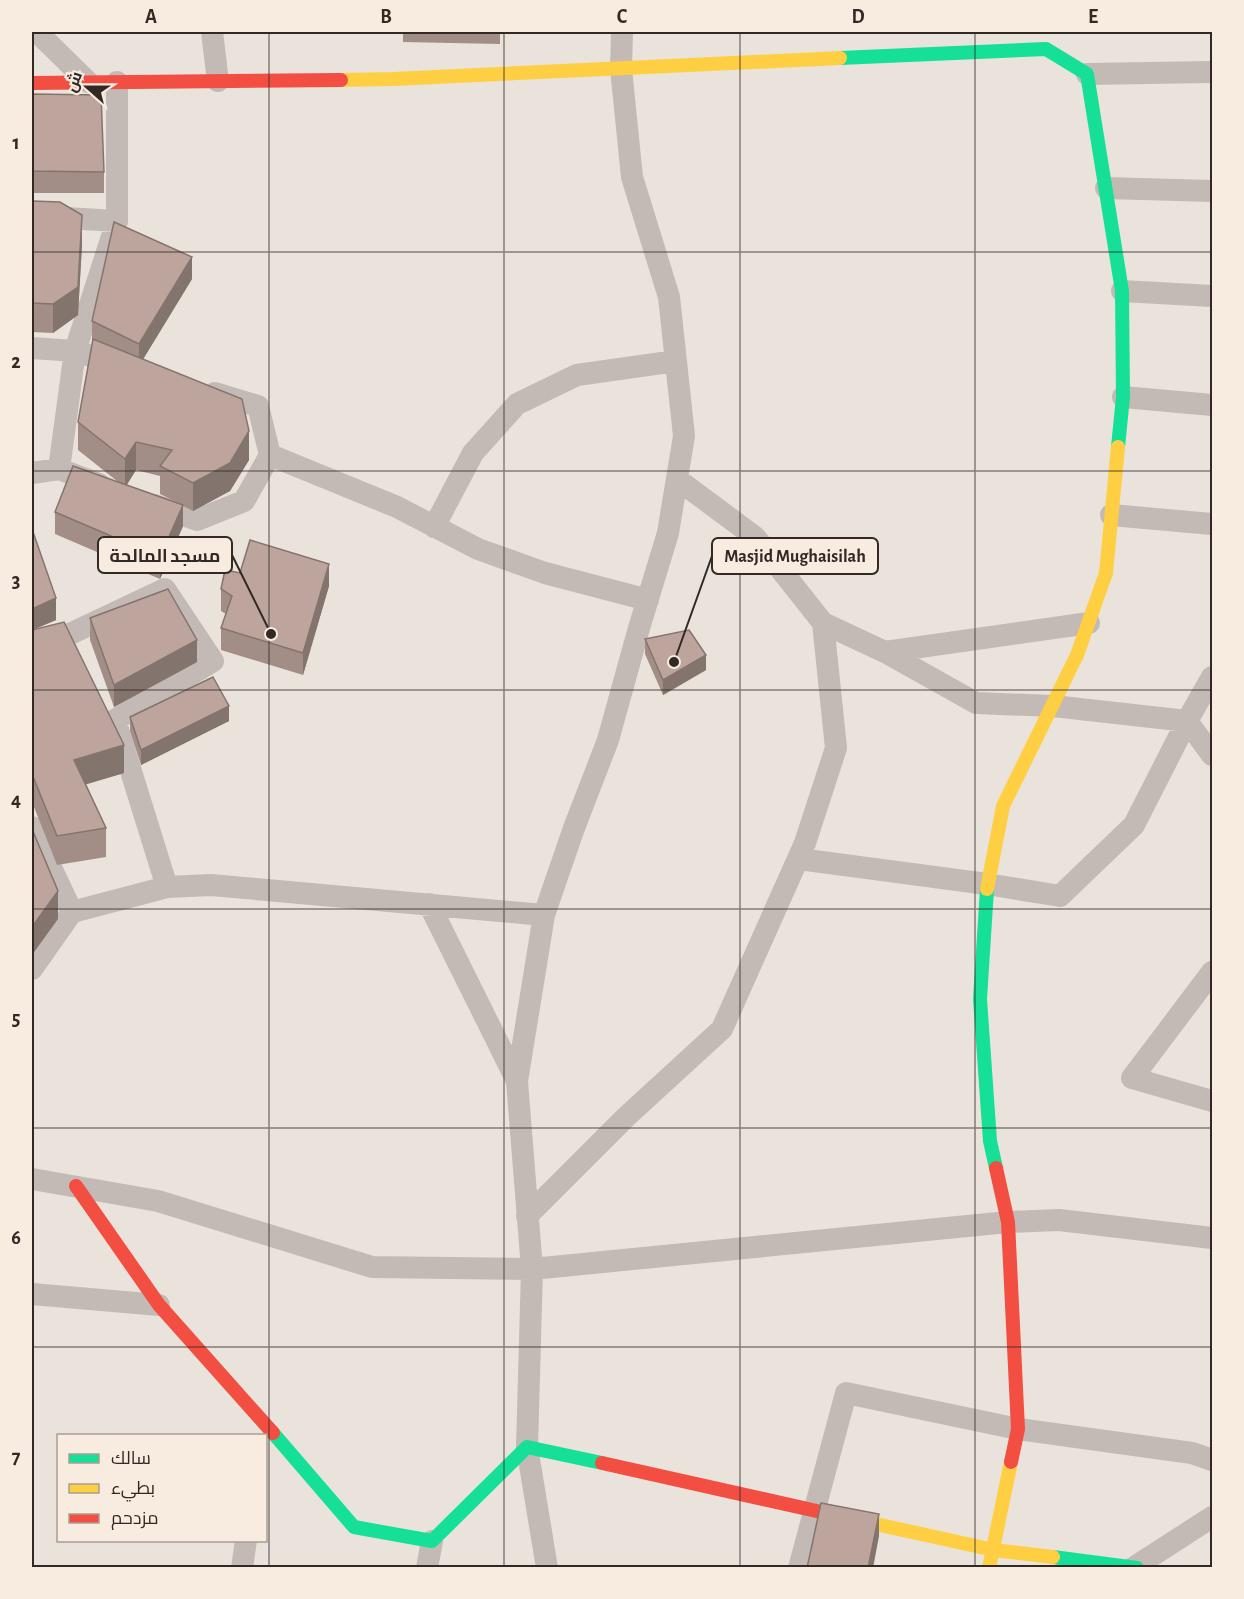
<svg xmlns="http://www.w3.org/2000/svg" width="1244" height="1599" viewBox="0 0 1244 1599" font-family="'Alegreya Sans',Cairo,sans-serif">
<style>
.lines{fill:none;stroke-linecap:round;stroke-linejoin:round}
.street{stroke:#c3bab5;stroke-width:22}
.fast{stroke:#16e098;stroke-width:14}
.slow{stroke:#ffcf43;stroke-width:14}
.jam{stroke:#f24e42;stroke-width:14}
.wall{fill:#a38e87;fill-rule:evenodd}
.shaded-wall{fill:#84746e}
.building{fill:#bda59d;stroke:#84746e;stroke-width:1.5}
.grid{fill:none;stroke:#322824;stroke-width:1.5;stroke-opacity:0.55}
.leader{fill:none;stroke:#322824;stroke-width:2}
.callout-dot{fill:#322824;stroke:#f8ece1;stroke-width:2}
.callout{fill:#f8ece1;stroke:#322824;stroke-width:2}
.callout-label{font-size:18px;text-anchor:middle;font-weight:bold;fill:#322824}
.neatline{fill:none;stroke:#322824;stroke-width:2}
.grid-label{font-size:20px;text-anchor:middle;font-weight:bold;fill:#322824}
</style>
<rect width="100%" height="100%" fill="#eae3dc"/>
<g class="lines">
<path class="street" d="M37,32L88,82
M212,32L218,81
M1087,74L1212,72
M1106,188L1212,191
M32,216L117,221V82
M1122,291L1212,296
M32,348L75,351L117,364
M1123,397L1212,405
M270,455L397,507L478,549L545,573L648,600
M59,469L75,351L117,221
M32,473L59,469L99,484
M677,479L755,537L823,623L885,652L1089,623
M155,505L197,520L244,501L270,455L258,406L215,393
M1111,515L1212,524
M434,527L473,453L517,404L577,375L676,361
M32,644L72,633L165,589L213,661L115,720L167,887L72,912L32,969
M885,652L976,703L1053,706L1187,721L1212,755
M32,827L72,912
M799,859L987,884L1060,896L1134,825L1187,721L1212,677
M167,887L211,885L544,915
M429,904L517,1081L532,1269L527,1447L547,1568
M1212,972L1132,1078L1212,1101
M517,1081L544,915L574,828L608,740L639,628L668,533L684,436L669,297L632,177L621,69L622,32
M32,1179L158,1201L372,1267L532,1269L1008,1222L1059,1220L1212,1238
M527,1216L626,1117L722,1029L805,843L836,748L823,623
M32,1294L159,1305
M242,1568L246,1540
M427,1568L432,1541
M799,1568L846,1393L1018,1429L1192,1453L1212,1460
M1133,1568L1212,1517"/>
<path class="fast" d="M840,58L1046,49L1087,74L1122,291L1123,397L1118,447
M987,889L980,999L990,1141L996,1168
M273,1433L354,1527L432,1541L527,1447L602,1463
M1053,1557L1137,1568"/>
<path class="slow" d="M341,80L393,79L840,58
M987,889L1003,806L1077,655L1106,573L1118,447
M830,1514L994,1550L1053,1557
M989,1568L1011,1462"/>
<path class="jam" d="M32,83L341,80
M996,1168L1008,1222L1018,1429L1011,1462
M76,1186L159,1305L273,1433
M602,1463L830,1514"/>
</g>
<path class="wall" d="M403,32H500V44L403,42Z
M32,94L104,172V193H32Z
M32,201L82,244L78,315L53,333L32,332Z
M192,279L143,359L249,460L230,491L193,511L183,506V526L160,579L55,534V512L117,481L78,450V422L92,343V321ZM136,470L160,476V494L178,503L127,485Z
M32,529L56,620L35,629L124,773L86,784L106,828V857L57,865L32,802Z
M240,573L329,586L303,675L221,650V628L226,614L221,611V589Z
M90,618L197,662L114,707L90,640Z
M645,639L706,670L663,695L645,654Z
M130,717L229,721L141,765L130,731Z"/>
<path class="shaded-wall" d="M82,215V244L78,315L53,333V304Z
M192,257V279L139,366V344Z
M249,431V460L230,491L193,511V483Z
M136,442V470L125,487V459Z
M183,505V526L160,579V557Z
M329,564V586L303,675V653Z
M56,598V620L32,630V609Z
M197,640V662L114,707V685Z
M706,655V670L663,695V680Z
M229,706V721L141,765V750Z
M124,745V773L74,788V760Z
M58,891V919L32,955V927Z
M879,1514V1536L873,1568H868Z"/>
<path class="building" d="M32,94L101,95L104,172L32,171Z
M32,201L60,202L82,215L78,287L53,304L32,303Z
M114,222L192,257L139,344L92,321Z
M93,339L242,399L249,431L230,463L193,483L160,466L172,450L136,442L125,459L78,422Z
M73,466L183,505L160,557L55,512Z
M32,529L56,598L32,609Z
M250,540L329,564L303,653L221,628L232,596L221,589L225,570L240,573Z
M168,589L197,640L114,685L90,618Z
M64,622L124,745L74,760L106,828L57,836L32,774V630Z
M689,630L706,655L663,680L645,639Z
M213,677L229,706L141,750L130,717Z
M32,829L58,891L32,927Z
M821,1503L879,1514L868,1568H807Z"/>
<path class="grid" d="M269,32V1568M504,32V1568M740,32V1568M975,32V1568M32,252H1212M32,471H1212M32,690H1212M32,909H1212M32,1128H1212M32,1347H1212"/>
<path class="leader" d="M271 634L232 555M674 662L712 556"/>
<g class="callout-dot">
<circle cx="271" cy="634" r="6"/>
<circle cx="674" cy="662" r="6"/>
</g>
<g class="callout">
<rect x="98" y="537" width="134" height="36" rx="6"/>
<rect x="712" y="538" width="166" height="36" rx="6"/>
</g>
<g class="callout-label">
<text x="165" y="562">مسجد المالحة</text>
<text x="795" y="562">Masjid Mughaisilah</text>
</g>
<rect width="1244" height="1599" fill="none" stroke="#f8ece1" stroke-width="66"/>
<rect x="57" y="1434" width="210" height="108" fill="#f8ece1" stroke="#a99e95" stroke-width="1.5"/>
<rect x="69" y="1454" width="30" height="9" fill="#16e098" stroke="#a99e95" stroke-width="1.5"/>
<text x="111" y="1464" font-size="18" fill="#322824">سالك</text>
<rect x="69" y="1484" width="30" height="9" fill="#ffcf43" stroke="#a99e95" stroke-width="1.5"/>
<text x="111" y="1494" font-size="18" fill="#322824">بطيء</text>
<rect x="69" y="1514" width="30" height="9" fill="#f24e42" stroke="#a99e95" stroke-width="1.5"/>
<text x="111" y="1524" font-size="18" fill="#322824">مزدحم</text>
<g transform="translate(87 87) rotate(291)" stroke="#f8ece1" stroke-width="4.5" paint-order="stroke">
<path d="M0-4.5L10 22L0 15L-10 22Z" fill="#322824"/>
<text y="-9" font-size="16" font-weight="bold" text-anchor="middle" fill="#322824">ش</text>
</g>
<rect x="33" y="33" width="1178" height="1533" class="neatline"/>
<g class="grid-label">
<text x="151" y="23">A</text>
<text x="386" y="23">B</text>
<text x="622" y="23">C</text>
<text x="858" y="23">D</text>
<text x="1093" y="23">E</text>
<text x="16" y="149">1</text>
<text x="16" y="368">2</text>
<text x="16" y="587">3</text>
<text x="16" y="806">4</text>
<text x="16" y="1025">5</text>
<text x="16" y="1244">6</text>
<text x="16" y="1463">7</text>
</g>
</svg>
